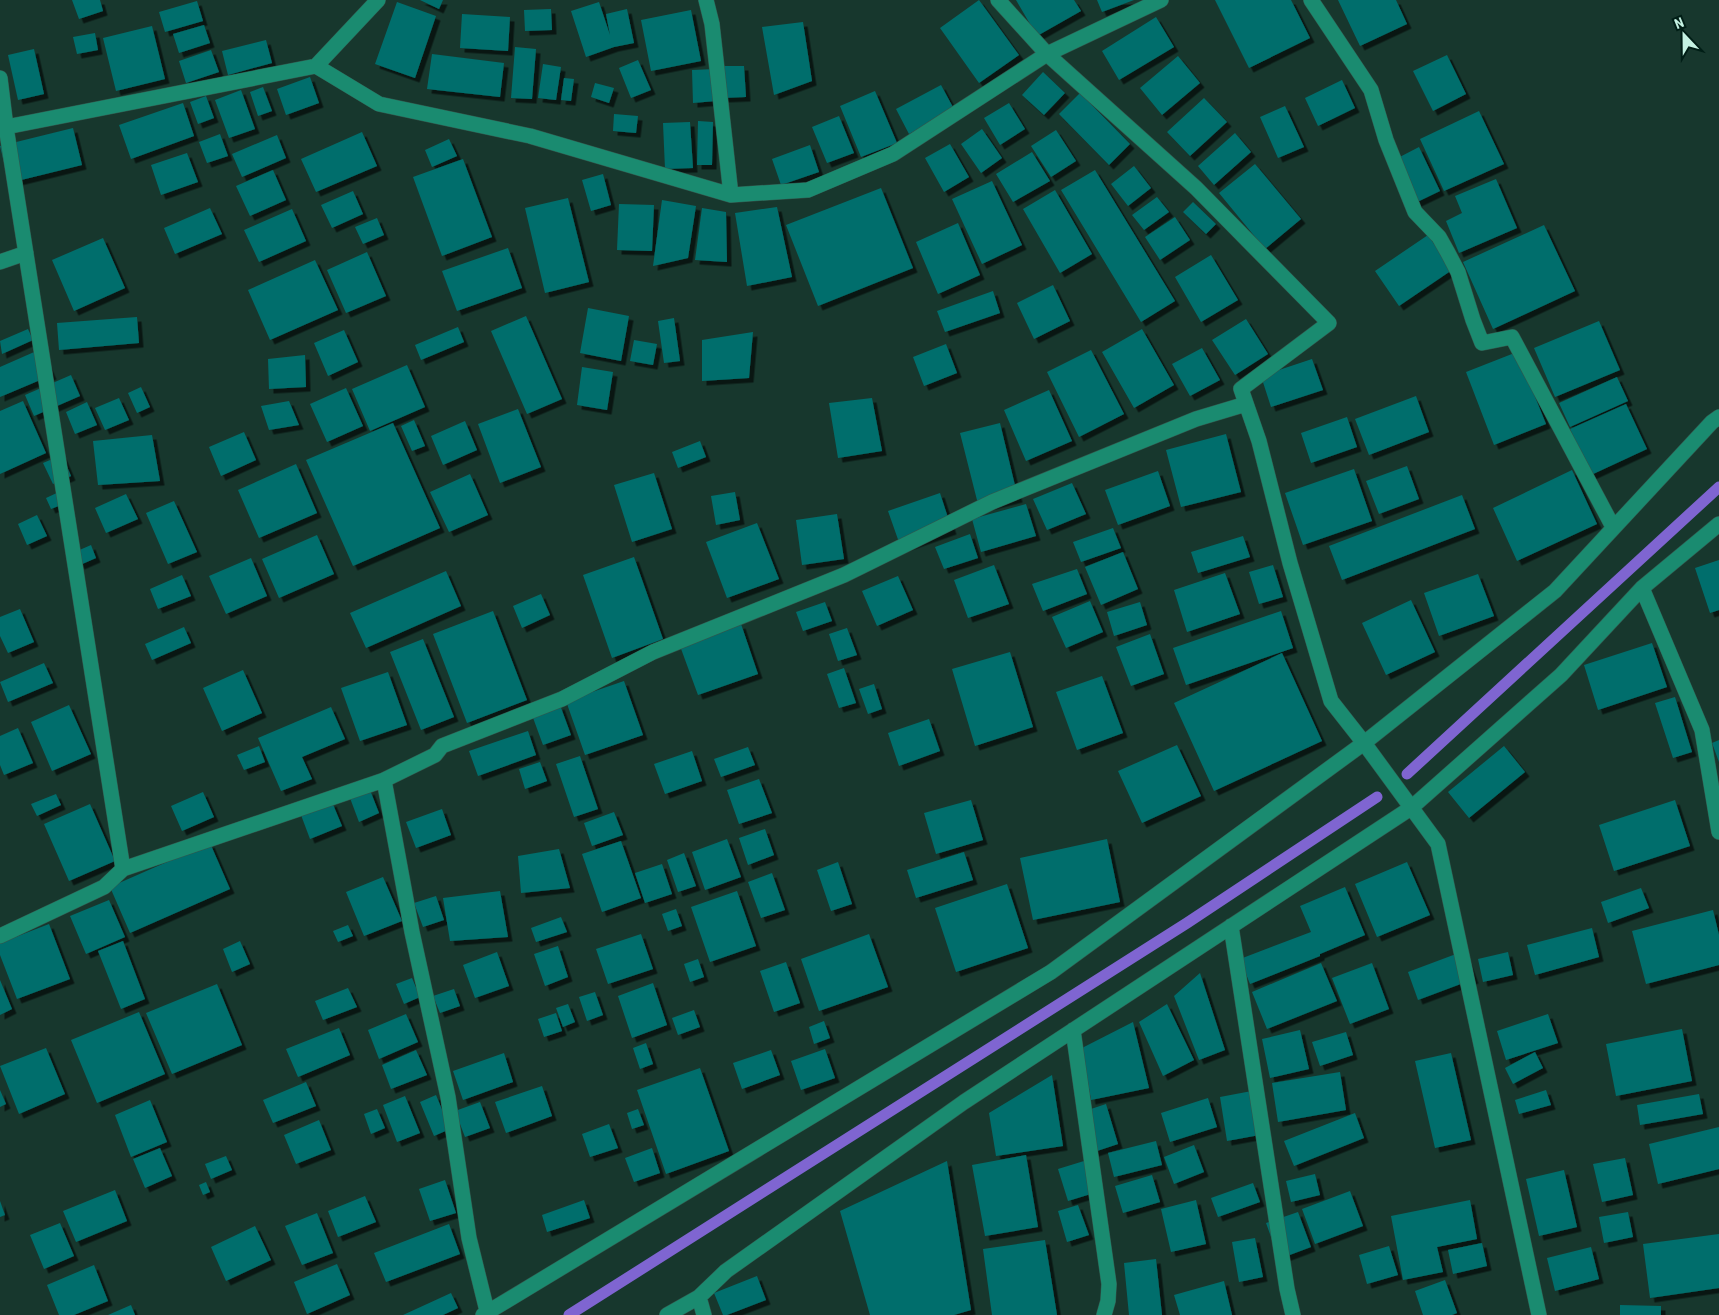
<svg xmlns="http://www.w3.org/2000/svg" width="1719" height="1315" viewBox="0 0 1719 1315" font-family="'Roboto Condensed',sans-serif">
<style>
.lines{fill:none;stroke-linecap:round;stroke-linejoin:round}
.stream{stroke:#7f65d1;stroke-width:11}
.building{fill:#016e6c;filter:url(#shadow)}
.minor-casing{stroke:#33554b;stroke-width:16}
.minor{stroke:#1a8b70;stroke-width:15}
</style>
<defs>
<filter id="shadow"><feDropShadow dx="4.5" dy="4.5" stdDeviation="0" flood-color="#0009"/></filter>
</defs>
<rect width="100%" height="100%" fill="#17372d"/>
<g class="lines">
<path class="stream" d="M1407,774L1719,487
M569,1315L1187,923L1377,797"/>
</g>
<path class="building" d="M72,0H100L103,11L79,19Z
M420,0H443L439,9Z
M979,0L1019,55L979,83L940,28Z
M1016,0H1074L1081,11L1037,36Z
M1097,0H1134L1102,12Z
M1215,0H1291L1310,38L1249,68Z
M1338,0H1396L1407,24L1360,46Z
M197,1L203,21L165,32L159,12Z
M397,2L436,16L415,78L375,64Z
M599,2L610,35L606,14L627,9L634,43L614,47L586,57L571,11Z
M551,9L552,30L525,31L524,10Z
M691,10L701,61L651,71L641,20Z
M462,14L510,17L508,51L460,48Z
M1156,17L1174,47L1119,80L1102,51Z
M803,22L812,81L774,95L762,27Z
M204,25L210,43L179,53L173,34Z
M152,26L165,79L116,91L103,38Z
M95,33L98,50L77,54L73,37Z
M266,40L272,63L228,75L222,51Z
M515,47L536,49L532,99L511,98Z
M34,49L44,94L18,100L8,55Z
M211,50L219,72L186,83L179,61Z
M432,54L504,63L500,97L427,89Z
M1447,55L1466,94L1433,111L1413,71Z
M1178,56L1200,83L1162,115L1140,88Z
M638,60L651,90L631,98L619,68Z
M543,64L561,67L556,100L538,98Z
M721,66H744L746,97L722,98Z
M715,69L716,101L693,103L692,70Z
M1043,72L1065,93L1044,115L1022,95Z
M310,77L319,103L286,115L277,89Z
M564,78L574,79L571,101L561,100Z
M1342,80L1355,108L1318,126L1305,98Z
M595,83L614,88L609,103L591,97Z
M941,85L955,111L909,134L896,109Z
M263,87L272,111L258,116L250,92Z
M241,90L255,129L229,138L215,100Z
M875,91L897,143L861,157L840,106Z
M1080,93L1130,144L1109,165L1059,114Z
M206,96L214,118L198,124L190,102Z
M1204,98L1227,122L1190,156L1167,132Z
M183,103L194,136L131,159L119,125Z
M1009,103L1025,129L1000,145L984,118Z
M1285,106L1304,147L1278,158L1260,117Z
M1479,111L1504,164L1444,191L1420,139Z
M614,114L638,116L636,133L613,131Z
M839,116L854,153L827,163L812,127Z
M698,121L713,122L712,165H697Z
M690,122L693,168L665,169L663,123Z
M73,128L82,165L9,183L0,146Z
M982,129L1002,158L981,173L961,144Z
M1056,130L1076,161L1051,177L1031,146Z
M362,132L377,166L316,192L301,159Z
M1235,133L1251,152L1214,185L1198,166Z
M220,134L228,156L207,163L199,142Z
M277,135L286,158L242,177L232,154Z
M449,139L457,156L432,167L425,150Z
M950,144L969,177L944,192L925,158Z
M810,145L819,172L781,185L772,159Z
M1419,147L1440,191L1413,204L1392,161Z
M1032,152L1050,181L1013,202L996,174Z
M187,153L198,182L161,195L151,165Z
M463,159L492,237L442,256L413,177Z
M1255,164L1301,219L1265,249L1219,193Z
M1134,166L1151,188L1128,206L1111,184Z
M273,170L286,200L250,216L236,186Z
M1095,170L1175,301L1141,322L1061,190Z
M603,174L611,205L591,211L582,180Z
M1496,179L1517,228L1459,253L1446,221L1462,213L1455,196Z
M992,181L1022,245L982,264L952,199Z
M881,188L913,268L818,306L786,225Z
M1055,190L1092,254L1060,273L1023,209Z
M353,191L363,214L332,228L321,205Z
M1157,197L1169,212L1144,230L1132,215Z
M568,198L589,282L545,293L525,208Z
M662,200L696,206L688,258L653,266Z
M1193,202L1216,224L1206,234L1183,212Z
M619,204L654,205L652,251L617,250Z
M777,207L792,277L747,286L735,213Z
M210,208L222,234L175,254L164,228Z
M702,208L726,212L727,262L695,260Z
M292,209L306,241L259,262L244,230Z
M1175,217L1190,240L1160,260L1145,237Z
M377,218L384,235L363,244L355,227Z
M958,223L980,275L938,294L916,242Z
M1544,225L1575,291L1493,329L1463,262Z
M1428,235L1452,270L1399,306L1375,271Z
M103,238L125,288L74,311L52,260Z
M508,248L522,288L457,311L442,271Z
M367,252L386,296L346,313L327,270Z
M1211,255L1238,300L1201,322L1175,277Z
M315,260L338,310L270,340L248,290Z
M1053,285L1070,321L1034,339L1017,303Z
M993,291L1000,313L945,332L937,311Z
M588,308L629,316L621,361L580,353Z
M526,316L562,399L527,414L491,331Z
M137,317L139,343L59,350L57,323Z
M674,318L680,361L664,363L658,321Z
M1246,319L1268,354L1235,375L1212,340Z
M1599,321L1620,370L1555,397L1534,348Z
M458,327L464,342L421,360L415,345Z
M28,329L33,340L2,354L0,341Z
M1142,329L1174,385L1134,408L1102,352Z
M344,330L358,362L328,376L314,343Z
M753,332L749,378L702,381V340Z
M634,340L657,344L653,365L630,361Z
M946,344L957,373L924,386L913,357Z
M1202,348L1220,380L1190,396L1172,364Z
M41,349L52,375L0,397V367Z
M1091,350L1124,414L1079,437L1047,372Z
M1517,352L1546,424L1494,445L1466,372Z
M305,355L306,387L269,389L268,359Z
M1312,359L1323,390L1271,407L1261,376Z
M407,365L425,407L370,431L352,389Z
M582,367L613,372L607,410L577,405Z
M71,375L80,396L34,416L25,395Z
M1617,377L1628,401L1570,427L1559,403Z
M141,387L150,407L137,413L128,393Z
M346,388L363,426L327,442L310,404Z
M1049,390L1072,441L1026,461L1004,410Z
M1416,396L1429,432L1369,455L1355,419Z
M119,398L129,420L105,430L95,408Z
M872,398L882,451L838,458L829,403Z
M23,401L46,453L0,474V411Z
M289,401L299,425L269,430L261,406Z
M87,402L97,425L75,434L66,412Z
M1626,404L1647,449L1591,475L1570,429Z
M518,409L541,467L500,483L478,424Z
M1347,417L1357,447L1311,463L1301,433Z
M414,420L425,446L412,451L401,426Z
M465,421L477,450L443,465L431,436Z
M393,423L440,528L353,566L306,460Z
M1000,423L1018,498L979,508L960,433Z
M244,432L256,460L221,476L209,447Z
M1226,434L1241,492L1181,507L1166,450Z
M152,435L160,481L98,485L93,441Z
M700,441L706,457L678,468L672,452Z
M62,455L71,476L53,484L43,463Z
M296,464L317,513L259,538L238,490Z
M1407,466L1419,499L1379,514L1366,481Z
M1354,469L1372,521L1303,545L1285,493Z
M1572,470L1597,524L1517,561L1493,508Z
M1158,471L1170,506L1118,525L1105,490Z
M654,473L672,529L632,542L614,485Z
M470,474L488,515L449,532L430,492Z
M1072,483L1086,514L1047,530L1033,499Z
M61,491L66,503L51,509L46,498Z
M735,492L740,520L716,525L711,496Z
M940,493L952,530L901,548L888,511Z
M126,494L138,519L106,533L95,508Z
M1462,495L1475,529L1342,580L1329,546Z
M174,501L197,552L168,564L146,513Z
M1026,504L1036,536L981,552L972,519Z
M837,514L844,559L802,565L796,520Z
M37,515L47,536L27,545L18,524Z
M757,523L779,579L727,598L706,542Z
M1113,528L1121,548L1081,562L1073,542Z
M970,534L978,558L944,569L935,547Z
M317,535L334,574L279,598L262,559Z
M1243,536L1250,557L1198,573L1191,552Z
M91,545L96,558L80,565L75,552Z
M1123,552L1138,589L1101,605L1085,567Z
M634,557L663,639L612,658L583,575Z
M251,558L267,596L226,614L209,576Z
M1719,560V610L1710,613L1695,568Z
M994,565L1009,604L968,618L954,580Z
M1273,565L1283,597L1259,604L1249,572Z
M1077,569L1087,594L1043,611L1032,584Z
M446,571L461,606L366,648L350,613Z
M1225,573L1240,614L1187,632L1174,590Z
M1478,574L1494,616L1439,636L1424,593Z
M182,575L191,596L158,609L150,589Z
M898,576L913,610L877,626L862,591Z
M541,594L550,615L522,628L513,606Z
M1411,600L1435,652L1386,675L1362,623Z
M1090,601L1103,632L1066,648L1052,617Z
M825,602L832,621L803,631L796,612Z
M1140,602L1147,625L1114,636L1107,612Z
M20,609L34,642L8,653L0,636V617Z
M493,611L527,700L467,723L433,634Z
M1281,611L1293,648L1186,685L1173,648Z
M741,624L758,674L698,695L680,646Z
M184,627L191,643L152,660L145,644Z
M847,628L857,655L838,661L829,634Z
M1150,634L1164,674L1131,686L1116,647Z
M423,639L454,717L421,730L390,652Z
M1652,643L1667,687L1598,710L1584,665Z
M1010,652L1033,727L975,746L952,669Z
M1282,653L1322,741L1214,791L1174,703Z
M44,663L53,683L8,702L0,682Z
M844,668L856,703L839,708L827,674Z
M243,670L262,713L222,731L203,688Z
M388,672L407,725L360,741L341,688Z
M1102,676L1123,733L1077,750L1056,692Z
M624,681L643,735L585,755L566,701Z
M874,684L882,709L868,714L859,689Z
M1675,697L1692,752L1673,758L1655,703Z
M69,705L91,754L52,771L31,722Z
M560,705L571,735L543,745L532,715Z
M331,707L345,739L302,757L312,779L281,791L258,738Z
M929,719L940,751L899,766L888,733Z
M18,728L33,763L4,775L0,765V736Z
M528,731L536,755L478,776L469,751Z
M1719,740V762L1712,743Z
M1177,745L1201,796L1142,823L1118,771Z
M259,746L265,762L244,770L237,755Z
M1504,746L1525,772L1469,818L1448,792Z
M748,747L755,765L721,777L714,759Z
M692,751L702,781L665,794L654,764Z
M580,756L598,809L574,817L556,764Z
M540,762L547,781L525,789L519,769Z
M759,779L772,813L739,824L727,790Z
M370,790L379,813L359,822L350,798Z
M203,792L214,817L182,831L171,806Z
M56,794L61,805L37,816L31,804Z
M971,800L983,840L936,854L924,813Z
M1675,800L1690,846L1614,871L1599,825Z
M332,802L342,826L310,839L301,815Z
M90,804L115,861L69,881L44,824Z
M442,809L451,835L416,848L406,822Z
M614,812L623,835L592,846L584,823Z
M765,829L774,855L748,865L739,838Z
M727,839L741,877L705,890L692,852Z
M1107,839L1120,902L1033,920L1020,858Z
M621,841L641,898L602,912L582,854Z
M210,843L230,889L130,933L110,887Z
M559,849L570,888L521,893L518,856Z
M964,852L973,880L916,898L907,870Z
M684,853L696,886L678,892L667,860Z
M838,862L852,904L831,911L817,870Z
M1407,862L1430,915L1377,937L1355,884Z
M662,864L672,894L645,903L635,873Z
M772,873L785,910L761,918L748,882Z
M383,877L402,921L364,936L346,892Z
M1007,884L1028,948L956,972L935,908Z
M1345,887L1365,935L1320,954V956L1250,984L1240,959L1311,932L1300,906Z
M1641,888L1649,908L1608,923L1601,902Z
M500,891L508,937L450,941L443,898Z
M737,891L756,946L710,962L691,907Z
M436,896L444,920L423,927L414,903Z
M109,900L125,937L86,954L70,916Z
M676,909L682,926L668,931L662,914Z
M1713,910L1719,935V965L1646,984L1632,931Z
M561,917L567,932L536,942L531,928Z
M49,924L70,979L17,999L0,955V943Z
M348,925L353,936L338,942L333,931Z
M1592,928L1599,957L1535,975L1527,945Z
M641,934L653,969L608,984L596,949Z
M869,934L888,987L819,1011L801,959Z
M123,941L145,999L121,1009L98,951Z
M240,941L250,964L232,972L223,949Z
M558,946L568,977L545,986L534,954Z
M1464,951L1474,979L1418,1000L1408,972Z
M497,952L509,986L475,998L463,965Z
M1508,952L1513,975L1483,982L1478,959Z
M698,959L704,977L690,982L684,964Z
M786,962L800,1003L774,1012L760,971Z
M1321,963L1337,1001L1267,1029L1252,992Z
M1372,963L1389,1009L1350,1024L1332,978Z
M1200,973L1225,1050L1199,1060L1174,996Z
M412,978L420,997L404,1004L396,984Z
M0,980L12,1009L0,1015Z
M653,983L667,1025L632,1038L618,996Z
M217,984L242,1045L172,1074L146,1013Z
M348,988L357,1007L323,1020L315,1001Z
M454,989L460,1006L440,1013L433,996Z
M595,992L603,1015L587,1021L579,997Z
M568,1004L575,1022L563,1027L556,1008Z
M1167,1004L1194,1060L1163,1076L1139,1022Z
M694,1010L700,1027L678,1035L672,1018Z
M139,1012L165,1074L97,1103L71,1040Z
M556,1013L562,1031L544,1037L538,1019Z
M406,1014L418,1042L379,1059L368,1030Z
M1548,1014L1558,1043L1506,1060L1497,1031Z
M824,1021L830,1038L814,1044L809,1027Z
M1133,1022L1149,1088L1091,1100L1082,1048Z
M339,1028L350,1055L298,1077L286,1049Z
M1682,1029L1692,1081L1616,1096L1606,1044Z
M1300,1030L1309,1069L1270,1078L1262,1039Z
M1346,1032L1353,1055L1320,1066L1312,1042Z
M646,1043L653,1064L640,1069L633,1048Z
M46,1048L65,1094L19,1114L0,1066Z
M825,1049L835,1078L801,1090L791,1061Z
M416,1050L427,1075L391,1089L382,1065Z
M771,1050L780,1075L742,1089L733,1063Z
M1535,1052L1543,1068L1513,1084L1505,1068Z
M504,1053L513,1082L463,1100L453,1071Z
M1451,1053L1471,1140L1435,1148L1415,1061Z
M700,1068L729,1151L666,1174L637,1090Z
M1340,1072L1346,1110L1278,1122L1272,1083Z
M1052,1075L1063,1146L996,1156L989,1113Z
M306,1082L316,1106L273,1123L263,1100Z
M542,1086L552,1116L506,1133L495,1102Z
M0,1090L6,1104L0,1107Z
M1257,1090L1265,1134L1227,1141L1220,1097Z
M1546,1090L1551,1105L1519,1114L1515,1100Z
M1699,1094L1703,1114L1640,1125L1637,1105Z
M436,1095L450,1129L434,1136L420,1102Z
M405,1096L420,1133L397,1142L383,1105Z
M1208,1098L1217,1127L1170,1142L1161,1113Z
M150,1100L167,1142L131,1157L115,1115Z
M480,1102L490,1128L465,1137L455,1111Z
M1106,1104L1118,1144L1091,1153L1079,1113Z
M377,1109L385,1128L371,1134L364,1114Z
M638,1109L644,1125L632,1129L627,1113Z
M1355,1113L1364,1138L1294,1166L1284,1141Z
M319,1120L331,1150L296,1164L284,1135Z
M609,1124L618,1148L590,1157L582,1134Z
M1719,1127V1169L1658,1184L1649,1144Z
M1156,1141L1162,1165L1114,1177L1108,1153Z
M1194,1145L1204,1172L1174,1184L1164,1157Z
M160,1148L172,1176L145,1188L133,1159Z
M652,1148L660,1173L634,1182L625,1158Z
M1026,1155L1038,1227L985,1236L972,1165Z
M226,1156L232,1170L211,1179L205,1164Z
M1625,1158L1633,1195L1602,1202L1593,1164Z
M947,1161L971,1310L954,1315H870L840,1211Z
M1084,1161L1094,1193L1068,1201L1058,1169Z
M1564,1170L1577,1227L1539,1236L1526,1179Z
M1315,1174L1320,1195L1291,1202L1286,1181Z
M1152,1175L1160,1202L1123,1213L1115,1186Z
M445,1180L456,1213L430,1221L419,1189Z
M206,1182L210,1192L203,1195L199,1185Z
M1253,1183L1260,1202L1218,1217L1211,1198Z
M115,1190L127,1221L76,1242L63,1211Z
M1350,1191L1363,1226L1315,1244L1302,1209Z
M365,1196L376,1222L338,1237L328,1211Z
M584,1200L590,1218L547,1232L542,1215Z
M1196,1200L1206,1244L1171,1252L1161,1209Z
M1470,1200L1477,1239L1437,1247L1443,1272L1403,1280L1391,1216Z
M0,1201L5,1215L0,1217Z
M1078,1205L1089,1235L1067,1242L1058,1211Z
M1298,1212L1311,1247L1279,1259L1266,1223Z
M1628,1212L1633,1237L1604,1243L1599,1217Z
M317,1213L333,1253L302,1265L285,1226Z
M60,1223L74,1256L44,1269L30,1235Z
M449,1224L460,1254L386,1282L374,1253Z
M255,1226L271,1260L226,1281L211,1247Z
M1719,1234V1288L1650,1298L1643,1244Z
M1255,1238L1263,1277L1239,1282L1232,1242Z
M1045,1240L1057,1315H992L983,1249Z
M1482,1243L1487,1266L1453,1274L1448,1250Z
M1389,1246L1398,1275L1367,1284L1359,1255Z
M1591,1247L1599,1279L1555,1291L1547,1258Z
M1156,1259L1162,1315H1129L1124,1263Z
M337,1264L350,1295L307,1314L294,1282Z
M94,1265L108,1301L74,1315H59L47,1285Z
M757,1276L766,1300L727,1315H723L714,1293Z
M1445,1280L1457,1313L1452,1315H1423L1415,1291Z
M1224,1281L1232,1315H1180L1174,1295Z
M451,1293L458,1308L443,1315H403Z
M131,1305L135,1315H108Z
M1620,1305L1661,1306V1315H1620Z"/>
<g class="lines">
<g class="minor-casing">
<path id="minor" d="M706,0L712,24L731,195
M998,0L1047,54L1196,188L1329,323L1241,389L1259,441L1290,563L1331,701L1364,743L1438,844L1539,1315
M1311,0L1371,90L1386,140L1415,212L1439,237L1448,253L1458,272L1473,320L1482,343L1512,337L1613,527
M316,66L379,104L530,136L731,195L808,190L893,154L1047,54L1161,0
M0,78L6,127L316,66L378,0
M0,129L6,127L123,869
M0,262L26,253
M1642,588L1702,730L1719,832
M384,780L412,932L448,1097L469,1238L488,1315
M1231,926L1287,1289L1293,1315
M0,936L104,887L123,869L384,780L435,755L442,746L562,699L653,652L844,575L992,502L1196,419L1246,404
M1073,1030L1109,1284L1108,1301L1104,1315
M699,1297L704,1315
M483,1315L1051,972L1364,743L1555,591L1712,422L1719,417
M667,1315L699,1297L726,1271L964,1102L1411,808L1561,675L1642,588L1719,524"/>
</g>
<use href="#minor" class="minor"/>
</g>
<g transform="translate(1684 35) rotate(338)" stroke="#001e16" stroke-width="4" paint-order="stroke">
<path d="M0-4L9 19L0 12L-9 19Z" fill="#c4f2e2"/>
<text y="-8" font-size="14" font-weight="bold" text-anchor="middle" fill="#c4f2e2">N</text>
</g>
</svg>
